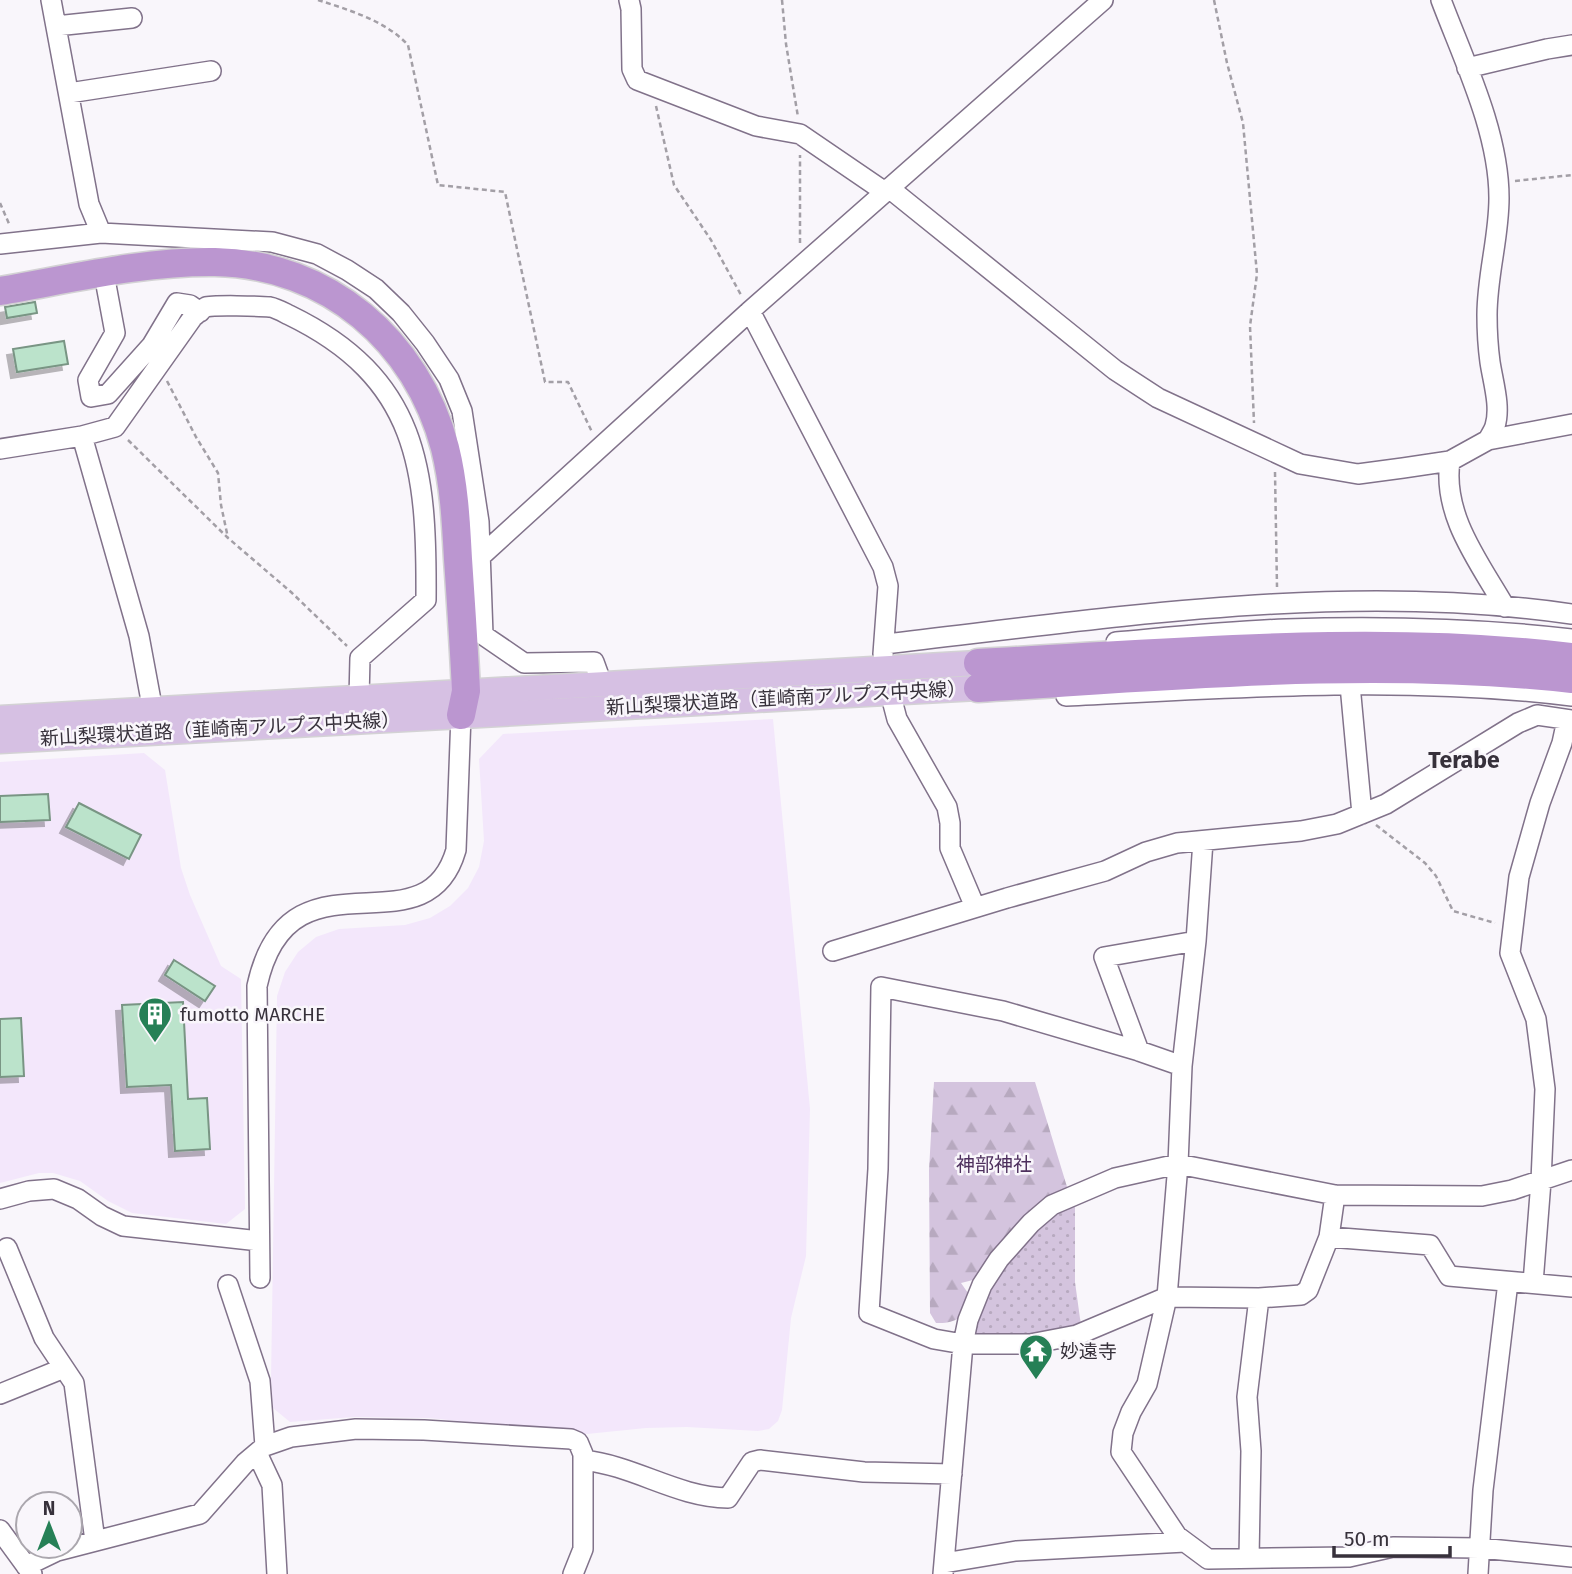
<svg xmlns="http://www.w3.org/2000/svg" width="1572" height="1574" viewBox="0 0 1572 1574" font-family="'Fira Sans','Noto Sans JP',sans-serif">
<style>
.built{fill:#f3e7fb}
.grass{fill:url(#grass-dots)}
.forest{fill:url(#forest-firs)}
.building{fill:#bbe3cb;stroke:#799584;stroke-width:2;filter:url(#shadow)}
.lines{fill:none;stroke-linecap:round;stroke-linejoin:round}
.minor-casing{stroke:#81728a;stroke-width:22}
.major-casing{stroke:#d3d2d4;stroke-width:27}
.highway-casing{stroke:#d3d2d4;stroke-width:31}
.path{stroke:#a39fa6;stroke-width:2.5;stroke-dasharray:5 3.5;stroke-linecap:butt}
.minor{stroke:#fff;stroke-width:19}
.major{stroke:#d6c0e3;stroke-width:24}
.highway{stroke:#bb96d0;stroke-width:28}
.labels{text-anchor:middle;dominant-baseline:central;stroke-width:5;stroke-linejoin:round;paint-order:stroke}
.street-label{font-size:19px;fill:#37313b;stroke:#f9f6fb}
.poi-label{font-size:19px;fill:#37313b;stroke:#f9f6fb;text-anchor:start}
.park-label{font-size:19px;fill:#4d2f5d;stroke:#f9f6fb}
.quarter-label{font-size:23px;font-weight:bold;fill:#37313b;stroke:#f9f6fb}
</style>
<defs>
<pattern id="grass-dots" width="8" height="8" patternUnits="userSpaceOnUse" patternTransform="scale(1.75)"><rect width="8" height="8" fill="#d4c4de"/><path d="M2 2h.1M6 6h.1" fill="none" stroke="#b7a9bf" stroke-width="1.8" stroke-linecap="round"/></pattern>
<pattern id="forest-firs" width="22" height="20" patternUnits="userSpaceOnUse" patternTransform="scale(1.75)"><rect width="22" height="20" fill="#d4c4de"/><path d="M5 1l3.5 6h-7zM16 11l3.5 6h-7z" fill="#b7a9bf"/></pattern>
<filter id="shadow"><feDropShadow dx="-6" dy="6" stdDeviation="0" flood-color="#0004"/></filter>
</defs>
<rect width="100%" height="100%" fill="#f9f6fb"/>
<path class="built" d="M773,719L810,1109L806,1256L791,1318L782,1410L778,1421L769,1429L758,1431L687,1427L646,1428L587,1434L429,1418L354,1417L290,1422L273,1408L271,1380L277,996L285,972L298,952L316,937L339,929L405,925L430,918L450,906L468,888L479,867L484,841L479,759L503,734Z
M144,753L165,770L181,868L190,895L221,966L241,979L245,1209L226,1224L132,1213L108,1201L80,1181L53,1173H39L0,1183V762Z"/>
<path class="grass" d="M1075,1200V1282L1082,1333L963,1344L970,1315L1017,1240Z"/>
<path class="forest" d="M934,1082H1035L1068,1190L977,1279L961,1283L975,1303C961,1317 956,1324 936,1323L930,1313L929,1170Z"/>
<path class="building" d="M35,302L37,313L7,318L5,307Z
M64,341L68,364L17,372L13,349Z
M48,794L50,820L0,822V796Z
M79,803L141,835L129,859L66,827Z
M174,960L215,986L205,1001L165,975Z
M183,1002L188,1099L207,1098L210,1149L175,1151L171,1085L127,1087L122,1005Z
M21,1018L24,1076L0,1077V1019Z"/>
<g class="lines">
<g class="minor-casing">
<path id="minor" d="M51,0L89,204L101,233
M629,0L631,9L632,69L637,80L756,126L800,134L885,192
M1441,0C1464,61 1499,132 1499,198C1499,238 1487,275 1487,315C1487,330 1488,347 1490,362C1493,382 1501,407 1495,426C1494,430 1490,436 1488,440
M56,26L132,18
M1467,68L1547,49L1572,45
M69,93L211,71
M889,188L1115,370L1158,398L1300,464L1358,474L1403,468L1450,461L1488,440L1572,424
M0,244L101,233L272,242L317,254L347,270L376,289L401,313L425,343L449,379L462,411L479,522L483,635L524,663L594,662L602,684
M104,274L115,333L88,380L91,397L108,394L152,345L177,303L190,305L200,312
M750,311L883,567L888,586L883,654
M82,436L139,636L155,722
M0,449L82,436L115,427L193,317C197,314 202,309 206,307C212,305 261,306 270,307C276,308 283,312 289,315C419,378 427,469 426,600L360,658L359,698
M1450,461C1442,515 1479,562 1505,607
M481,556L750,311L1103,0
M1116,642C1172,637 1229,631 1286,629C1382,626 1477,628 1572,639
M885,644C1112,618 1343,581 1572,614
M1350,685L1362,814
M1066,696C1235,688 1404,675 1572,696
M892,700L897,719L947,807L950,823V848L975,907
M1203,841L1196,941L1182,1066L1178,1164L1167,1297L1147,1384L1131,1412L1123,1433L1121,1452L1177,1536L1208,1559L1349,1557L1393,1547L1480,1548L1572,1557
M833,951L1007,898L1105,871L1146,852L1177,843L1301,831L1337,824L1386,804L1518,723L1537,715L1572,720
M1139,1051L1104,957L1196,941
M1182,1066L1139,1051L1003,1011L881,987L878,1169L869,1313L934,1339L963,1344H1030L1077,1335L1167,1297L1259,1298L1301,1295L1308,1290L1329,1237L1335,1195
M0,1199L29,1191L54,1189L78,1199L102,1216L123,1226L259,1241
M1329,1237L1430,1245L1449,1276L1572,1287
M7,1248L44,1338L74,1383L95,1541
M260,1278L257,986C289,839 425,958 456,850L461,715
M1533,1283L1541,1181L1545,1089L1536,1019L1510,953L1519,877L1540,803L1562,743L1567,720
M228,1285L260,1381L265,1446
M0,1394L64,1368
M257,1453L272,1485L277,1574
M583,1460C636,1466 676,1497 728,1498L752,1462L760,1460L864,1472L952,1474
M0,1530L32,1574
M1249,1558L1251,1451L1247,1397L1259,1298
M944,1563L1016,1551L1185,1542
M26,1566L57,1551L200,1514L245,1463L265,1446L291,1437L356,1429L424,1430L571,1439L578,1442L583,1454V1549L573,1574
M943,1574L963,1344L968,1320L982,1285L999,1259L1031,1223L1052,1205L1115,1178L1178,1164L1335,1195L1482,1196L1512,1190L1572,1170
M1478,1574L1483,1490L1508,1282"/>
</g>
<g class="major-casing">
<path id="major" d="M0,718L978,663
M0,741L978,688"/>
</g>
<g class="highway-casing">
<path id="highway" d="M0,291C70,279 144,261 215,262C328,264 417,341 445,448C454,484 456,521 458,559C461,603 464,647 466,691L461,715
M978,663C1175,653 1375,633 1572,657
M978,688C1176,676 1374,657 1572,679"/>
</g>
<path class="path" d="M318,0C349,10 386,21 408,45L438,185L505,192L545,382H568L592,432
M782,0L786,44L798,117
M1214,0L1227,63L1243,123L1257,274L1250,326L1254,423
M656,106L674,185L711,240L741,295
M1515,181L1572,175
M0,203L10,226
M800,243V155
M167,381L196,437L218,473L221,505L228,538
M128,440L228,538L291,592L347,646
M1275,472L1277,587
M1376,825L1425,863L1436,876L1453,911L1495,923"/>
<use href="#minor" class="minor"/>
<use href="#major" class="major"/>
<use href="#highway" class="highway"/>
</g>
<defs>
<g id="building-pin" transform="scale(1.75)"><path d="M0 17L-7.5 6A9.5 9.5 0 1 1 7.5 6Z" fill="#268056" stroke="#f9f6fb"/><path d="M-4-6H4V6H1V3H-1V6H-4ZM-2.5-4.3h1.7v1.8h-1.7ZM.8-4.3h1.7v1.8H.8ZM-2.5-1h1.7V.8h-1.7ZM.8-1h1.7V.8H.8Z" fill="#fff"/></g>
<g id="temple-pin" transform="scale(1.75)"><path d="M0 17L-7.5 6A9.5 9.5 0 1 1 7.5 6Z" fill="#268056" stroke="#f9f6fb"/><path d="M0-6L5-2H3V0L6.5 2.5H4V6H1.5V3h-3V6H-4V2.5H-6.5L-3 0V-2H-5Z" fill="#fff"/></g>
</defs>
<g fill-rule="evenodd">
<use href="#building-pin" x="155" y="1014"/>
<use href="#temple-pin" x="1036" y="1351"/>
</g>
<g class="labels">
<g class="street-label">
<text transform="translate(786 698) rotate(-3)">新山梨環状道路（韮崎南アルプス中央線）</text>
<text transform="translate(220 729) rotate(-3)">新山梨環状道路（韮崎南アルプス中央線）</text>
</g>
<g class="poi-label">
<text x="180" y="1014">fumotto MARCHE</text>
<text x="1060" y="1351">妙遠寺</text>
</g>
<g class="park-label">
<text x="994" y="1164">神部神社</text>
</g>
<g class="quarter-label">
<text x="1464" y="760">Terabe</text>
</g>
</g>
<g transform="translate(49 1525)"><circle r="33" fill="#f9f6fb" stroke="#aba7ae" stroke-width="2"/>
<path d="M0-5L12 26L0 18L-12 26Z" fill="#268056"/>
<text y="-10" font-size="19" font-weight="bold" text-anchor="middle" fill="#37313b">N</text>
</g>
<path d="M1334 1546v10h116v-10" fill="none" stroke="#37313b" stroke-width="3.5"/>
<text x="1344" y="1546" font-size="21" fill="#37313b" stroke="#f9f6fb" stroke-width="5" paint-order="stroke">50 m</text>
</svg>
